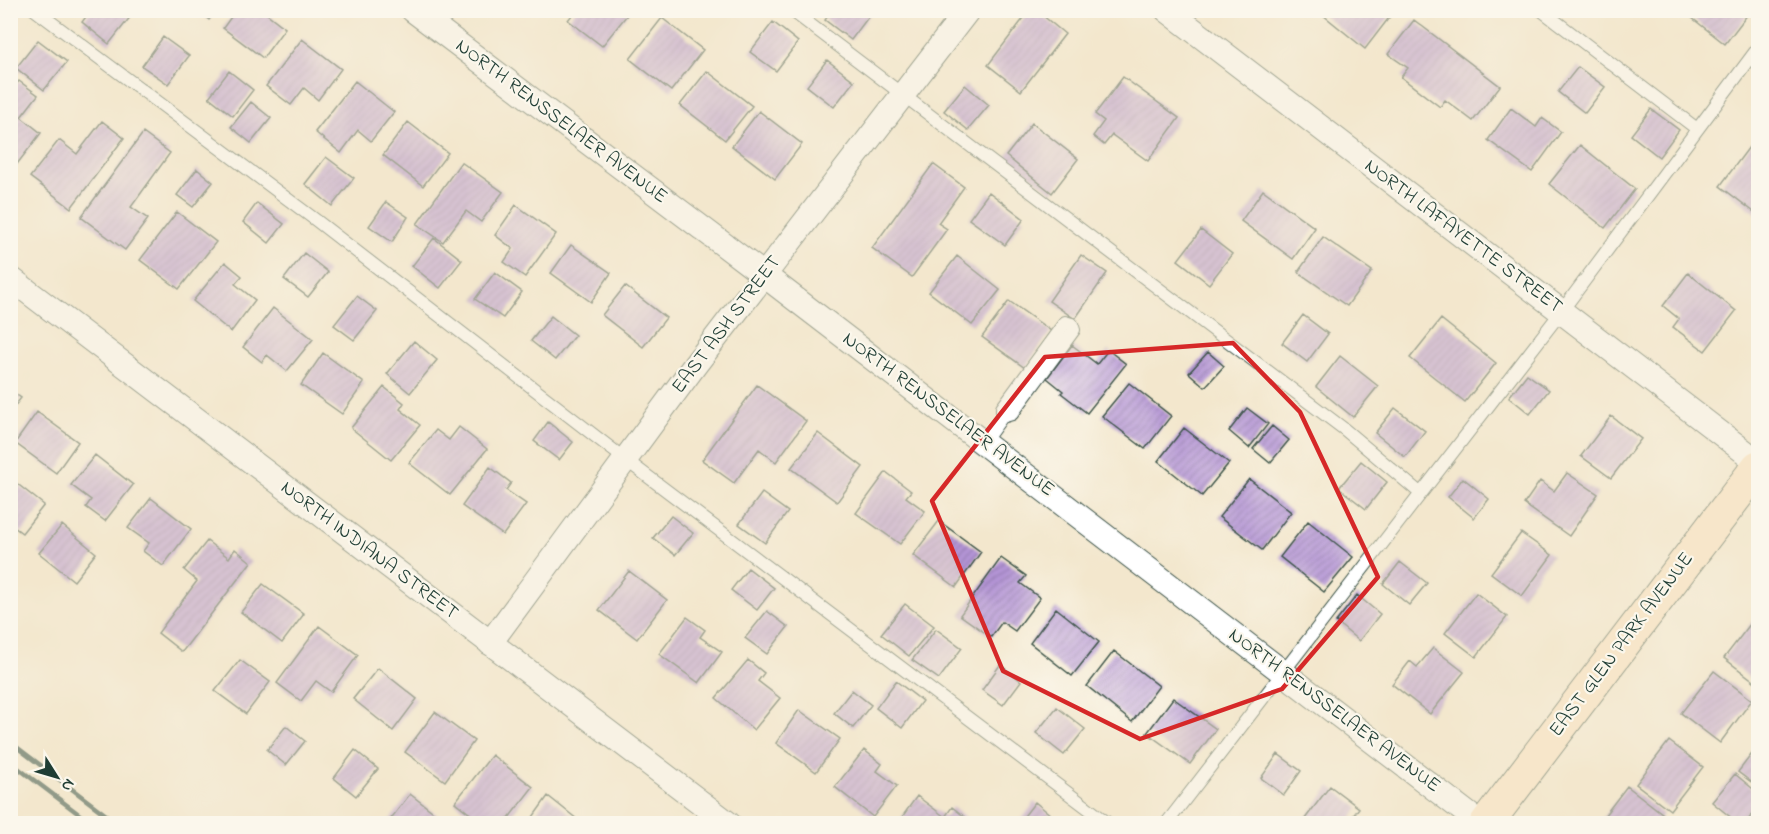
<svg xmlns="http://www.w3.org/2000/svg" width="1769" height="834" viewBox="0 0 1769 834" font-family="'Indie Flower',sans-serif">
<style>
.building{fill:url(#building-hatch)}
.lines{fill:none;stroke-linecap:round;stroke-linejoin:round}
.lane-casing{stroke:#3f564b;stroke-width:14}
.street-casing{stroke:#3f564b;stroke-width:26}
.secondary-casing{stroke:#3f564b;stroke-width:35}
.lane{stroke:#fff;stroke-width:12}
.street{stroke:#fff;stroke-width:24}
.secondary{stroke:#fde5c5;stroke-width:33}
.rail{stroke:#1f3d34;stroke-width:4.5}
.marked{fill:none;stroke:#d62828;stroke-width:4.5;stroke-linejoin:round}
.labels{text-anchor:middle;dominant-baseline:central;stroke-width:4.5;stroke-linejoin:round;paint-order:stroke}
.street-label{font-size:20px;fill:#1f3d34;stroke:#fbf7ec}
</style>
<defs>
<pattern id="building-hatch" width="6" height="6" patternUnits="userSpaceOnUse" patternTransform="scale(1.5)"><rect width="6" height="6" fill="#b494d6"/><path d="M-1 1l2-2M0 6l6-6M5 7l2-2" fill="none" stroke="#927aae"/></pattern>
</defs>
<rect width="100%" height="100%" fill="#fbf7ec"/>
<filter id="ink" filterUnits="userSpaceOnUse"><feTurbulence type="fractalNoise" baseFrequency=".0167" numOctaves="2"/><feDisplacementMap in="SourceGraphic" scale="12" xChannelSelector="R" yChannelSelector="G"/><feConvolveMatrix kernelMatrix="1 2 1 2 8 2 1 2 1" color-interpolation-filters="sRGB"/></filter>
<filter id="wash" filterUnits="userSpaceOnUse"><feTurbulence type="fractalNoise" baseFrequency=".008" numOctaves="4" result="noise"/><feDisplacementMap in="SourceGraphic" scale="24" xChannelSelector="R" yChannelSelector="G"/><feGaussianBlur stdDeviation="1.35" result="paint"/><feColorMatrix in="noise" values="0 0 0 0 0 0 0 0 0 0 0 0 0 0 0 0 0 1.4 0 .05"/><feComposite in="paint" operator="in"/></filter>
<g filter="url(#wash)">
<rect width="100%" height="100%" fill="#f3e7cd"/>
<g id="blocks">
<path class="building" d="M91,10H124L131,16L109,44L82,22Z
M197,10H216L209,20Z
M236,10H262L285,28L263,58L223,28Z
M576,10H631L602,46L568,20Z
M832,10H870L872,12L851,40L825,20Z
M1030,10H1036L1065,34L1021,91L988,65Z
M1317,10H1395L1365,49Z
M1682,10H1751L1725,44Z
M662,18L703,50L671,91L630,59Z
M1414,20L1500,86L1473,121L1445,100L1440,107L1401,77L1408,68L1388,54Z
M773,22L798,42L776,71L750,52Z
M163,37L189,56L168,84L142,66Z
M302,39L341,69L318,100L304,88L291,105L266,86Z
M38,40L67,62L44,90L16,68Z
M827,60L854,81L834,107L807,86Z
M1578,67L1605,87L1585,113L1558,92Z
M229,71L253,90L233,116L209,97Z
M707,71L752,106L725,140L680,105Z
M1123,77L1179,118L1148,161L1112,135L1104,145L1093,136L1104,121L1095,114Z
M19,81L38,95L21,117L41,133L14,168L10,165V91Z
M355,81L394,112L371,141L358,130L341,153L315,132Z
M965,85L989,105L968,130L944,111Z
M251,102L271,118L251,143L231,127Z
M1511,108L1536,127L1542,118L1561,132L1532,172L1488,140Z
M1651,109L1679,130L1659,157L1631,135Z
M759,111L802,144L775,179L732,146Z
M102,121L124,138L71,208L30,177L59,140L77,154Z
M408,122L448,153L423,186L383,155Z
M1032,123L1078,159L1052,193L1006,156Z
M143,133L170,153L131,207L148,219L125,250L81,217Z
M1755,139L1758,141V215L1720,186Z
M1580,145L1635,189L1605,228L1549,184Z
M326,157L354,178L332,206L305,184Z
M461,162L503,192L481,222L466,211L443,242L417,224Z
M933,164L964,187L938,223L947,229L912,277L872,248Z
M197,169L213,182L193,207L177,195Z
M1263,190L1315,228L1293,259L1241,221Z
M989,192L1024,219L1005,245L969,219Z
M386,202L408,217L392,242L369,226Z
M257,203L284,224L269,243L243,222Z
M516,205L556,234L525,277L504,262L513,249L495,235Z
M177,212L216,242L179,289L140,260Z
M1201,230L1232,254L1209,284L1178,260Z
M1323,237L1372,271L1347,306L1298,272Z
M434,238L462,260L440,288L412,266Z
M571,245L611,273L591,302L551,273Z
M304,253L328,272L308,297L284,279Z
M1081,255L1107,273L1075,319L1049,301Z
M957,256L1000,290L972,325L929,292Z
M225,262L242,276L235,284L255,300L231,332L193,301Z
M495,272L522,292L503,318L475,299Z
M1688,273L1736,311L1705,351L1673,327L1679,319L1663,306Z
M625,286L666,318L643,347L602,315Z
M357,296L377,311L354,340L334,325Z
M1009,301L1051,331L1025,368L982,337Z
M273,308L313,339L287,371L267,355L262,362L243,347Z
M1303,315L1328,334L1307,362L1282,343Z
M551,316L575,335L555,360L531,341Z
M1441,319L1496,363L1465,402L1410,358Z
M414,341L437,360L410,393L387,374Z
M1072,345L1097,364L1108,350L1126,364L1087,413L1061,393L1063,391L1047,378Z
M1208,352L1224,366L1205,387L1189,373Z
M323,353L364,383L342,414L301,385Z
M1340,356L1378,386L1353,417L1316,387Z
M1527,374L1549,390L1530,414L1509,397Z
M1129,383L1171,416L1145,449L1102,416Z
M757,385L806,421L776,462L759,449L734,483L702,460Z
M384,387L404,403L400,409L420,425L391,460L351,428Z
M10,390L21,398L10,412Z
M1247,408L1268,424L1249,448L1229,431Z
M1395,408L1425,431L1405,457L1375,433Z
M37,412L78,442L56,473L15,443Z
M1611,416L1641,439L1611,478L1581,456Z
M548,422L573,442L559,460L534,441Z
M1272,426L1289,440L1270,463L1253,449Z
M459,427L487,449L450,495L409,463L436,430L449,440Z
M1184,428L1229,463L1202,496L1158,461Z
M818,433L863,467L837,502L791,468Z
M95,455L133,485L105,521L86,507L91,500L71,485Z
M1361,461L1387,482L1366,509L1339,488Z
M490,467L511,483L506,490L526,504L503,535L462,506Z
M886,472L911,491L906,497L925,511L900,544L856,513Z
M1567,473L1598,494L1569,536L1524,504L1540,481L1554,491Z
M1463,478L1489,499L1474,518L1448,497Z
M1249,479L1291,512L1262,550L1219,517Z
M15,482L44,505L22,533L10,524V488Z
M762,493L788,512L765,543L739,524Z
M151,498L191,529L163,566L143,551L149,543L128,528Z
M671,516L693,533L675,555L653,538Z
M939,521L981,552L956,587L913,555Z
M1308,521L1353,557L1324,592L1280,557Z
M62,525L96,553L74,581L39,553Z
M1521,533L1552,555L1522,596L1491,573Z
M207,541L229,558L235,549L251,562L182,652L158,633L197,581L184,570Z
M1001,558L1026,576L1020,583L1040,598L1015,631L1002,622L991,637L960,615Z
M1400,562L1427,583L1409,605L1383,584Z
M748,568L774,588L757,610L731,590Z
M629,571L667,600L637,639L599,610Z
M263,584L304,614L282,643L241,612Z
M1476,593L1507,617L1476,657L1445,633Z
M1357,595L1380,614L1359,641L1336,622Z
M905,604L934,626L909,656L881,634Z
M1056,608L1099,642L1072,676L1030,643Z
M767,611L788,627L767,654L745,638Z
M1758,614V684L1724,658Z
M687,617L705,630L700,637L722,652L699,683L659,654Z
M319,626L358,655L331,692L316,681L301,701L277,683Z
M936,629L962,648L939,679L912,660Z
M1433,648L1464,672L1430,714L1392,684L1410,661L1417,667Z
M1114,651L1159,686L1132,722L1087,686Z
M240,660L270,682L246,714L215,691Z
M748,660L764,673L758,681L780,698L754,730L716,698Z
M1000,665L1021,681L1003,705L982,690Z
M378,668L417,699L393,731L353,699Z
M1714,671L1752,700L1720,743L1681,713Z
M896,681L922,701L902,728L876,708Z
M852,690L871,705L853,728L834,713Z
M1173,698L1216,729L1190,764L1147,733Z
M1057,707L1085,729L1064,755L1036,733Z
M799,710L840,739L816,772L776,743Z
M435,712L474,741L445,781L405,752Z
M286,726L305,741L286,765L267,750Z
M1669,741L1703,767L1670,810L1636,784Z
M1758,746V787L1738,772Z
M355,750L378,769L356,796L334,778Z
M864,750L882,764L877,771L897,786L873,817L835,787Z
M1278,754L1301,771L1284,795L1261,778Z
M492,755L533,787L504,824H483L455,802Z
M1735,774L1758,793V807L1745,824H1739L1712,802Z
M1330,786L1359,808L1347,824H1301Z
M1627,786L1663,814L1656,824H1598Z
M410,794L437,815L430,824H393L389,821Z
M548,796L583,824H528Z
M917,796L945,817L952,807L974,824H897Z
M1035,802L1062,824H1018Z"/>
</g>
</g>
<g filter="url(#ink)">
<use href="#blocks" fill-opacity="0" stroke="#3f564b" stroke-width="1.5"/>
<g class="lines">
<g class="lane-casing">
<path id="lane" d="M35,10L317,221L626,460L1109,824
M791,10L1344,429L1420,493
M1541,10L1697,129
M984,442L1002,417L1012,414L1074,330L1072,324L1065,322L1002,408V417
M1166,824L1561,312L1758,48"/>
</g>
<g class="street-casing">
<path id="street" d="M413,10L764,275L1481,824
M1167,10L1758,462
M10,278L729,824
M490,643L695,365L968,10"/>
</g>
<g class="secondary-casing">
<path id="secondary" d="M1486,824L1758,467"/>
</g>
<use href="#lane" class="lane"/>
<use href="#street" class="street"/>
<use href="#secondary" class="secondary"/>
<path class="rail" d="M10,742L118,824
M10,762L92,824"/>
</g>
</g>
<path d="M0 0H1769V834H0ZM1233,343L1300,412L1378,577L1282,689L1140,739L1003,671L932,501L1045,357Z" fill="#f3e7cd" fill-opacity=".55" fill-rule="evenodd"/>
<path class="marked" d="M1233,343L1300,412L1378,577L1282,689L1140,739L1003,671L932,501L1045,357Z"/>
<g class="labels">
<g class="street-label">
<text transform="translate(561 122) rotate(37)">NORTH RENSSELAER AVENUE</text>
<text transform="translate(1463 237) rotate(37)">NORTH LAFAYETTE STREET</text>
<text transform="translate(727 325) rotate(-53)">EAST ASH STREET</text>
<text transform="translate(948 415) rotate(37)">NORTH RENSSELAER AVENUE</text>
<text transform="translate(369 551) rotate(37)">NORTH INDIANA STREET</text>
<text transform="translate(1622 645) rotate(-53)">EAST GLEN PARK AVENUE</text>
<text transform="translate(1334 711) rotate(37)">NORTH RENSSELAER AVENUE</text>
</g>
</g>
<rect width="1769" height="834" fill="none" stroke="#fbf7ec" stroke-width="36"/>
<g transform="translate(57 777) rotate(127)" stroke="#fbf7ec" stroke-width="4.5" paint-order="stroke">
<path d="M0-4.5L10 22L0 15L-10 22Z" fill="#1f3d34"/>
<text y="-9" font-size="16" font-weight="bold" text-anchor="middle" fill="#1f3d34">N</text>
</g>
</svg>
